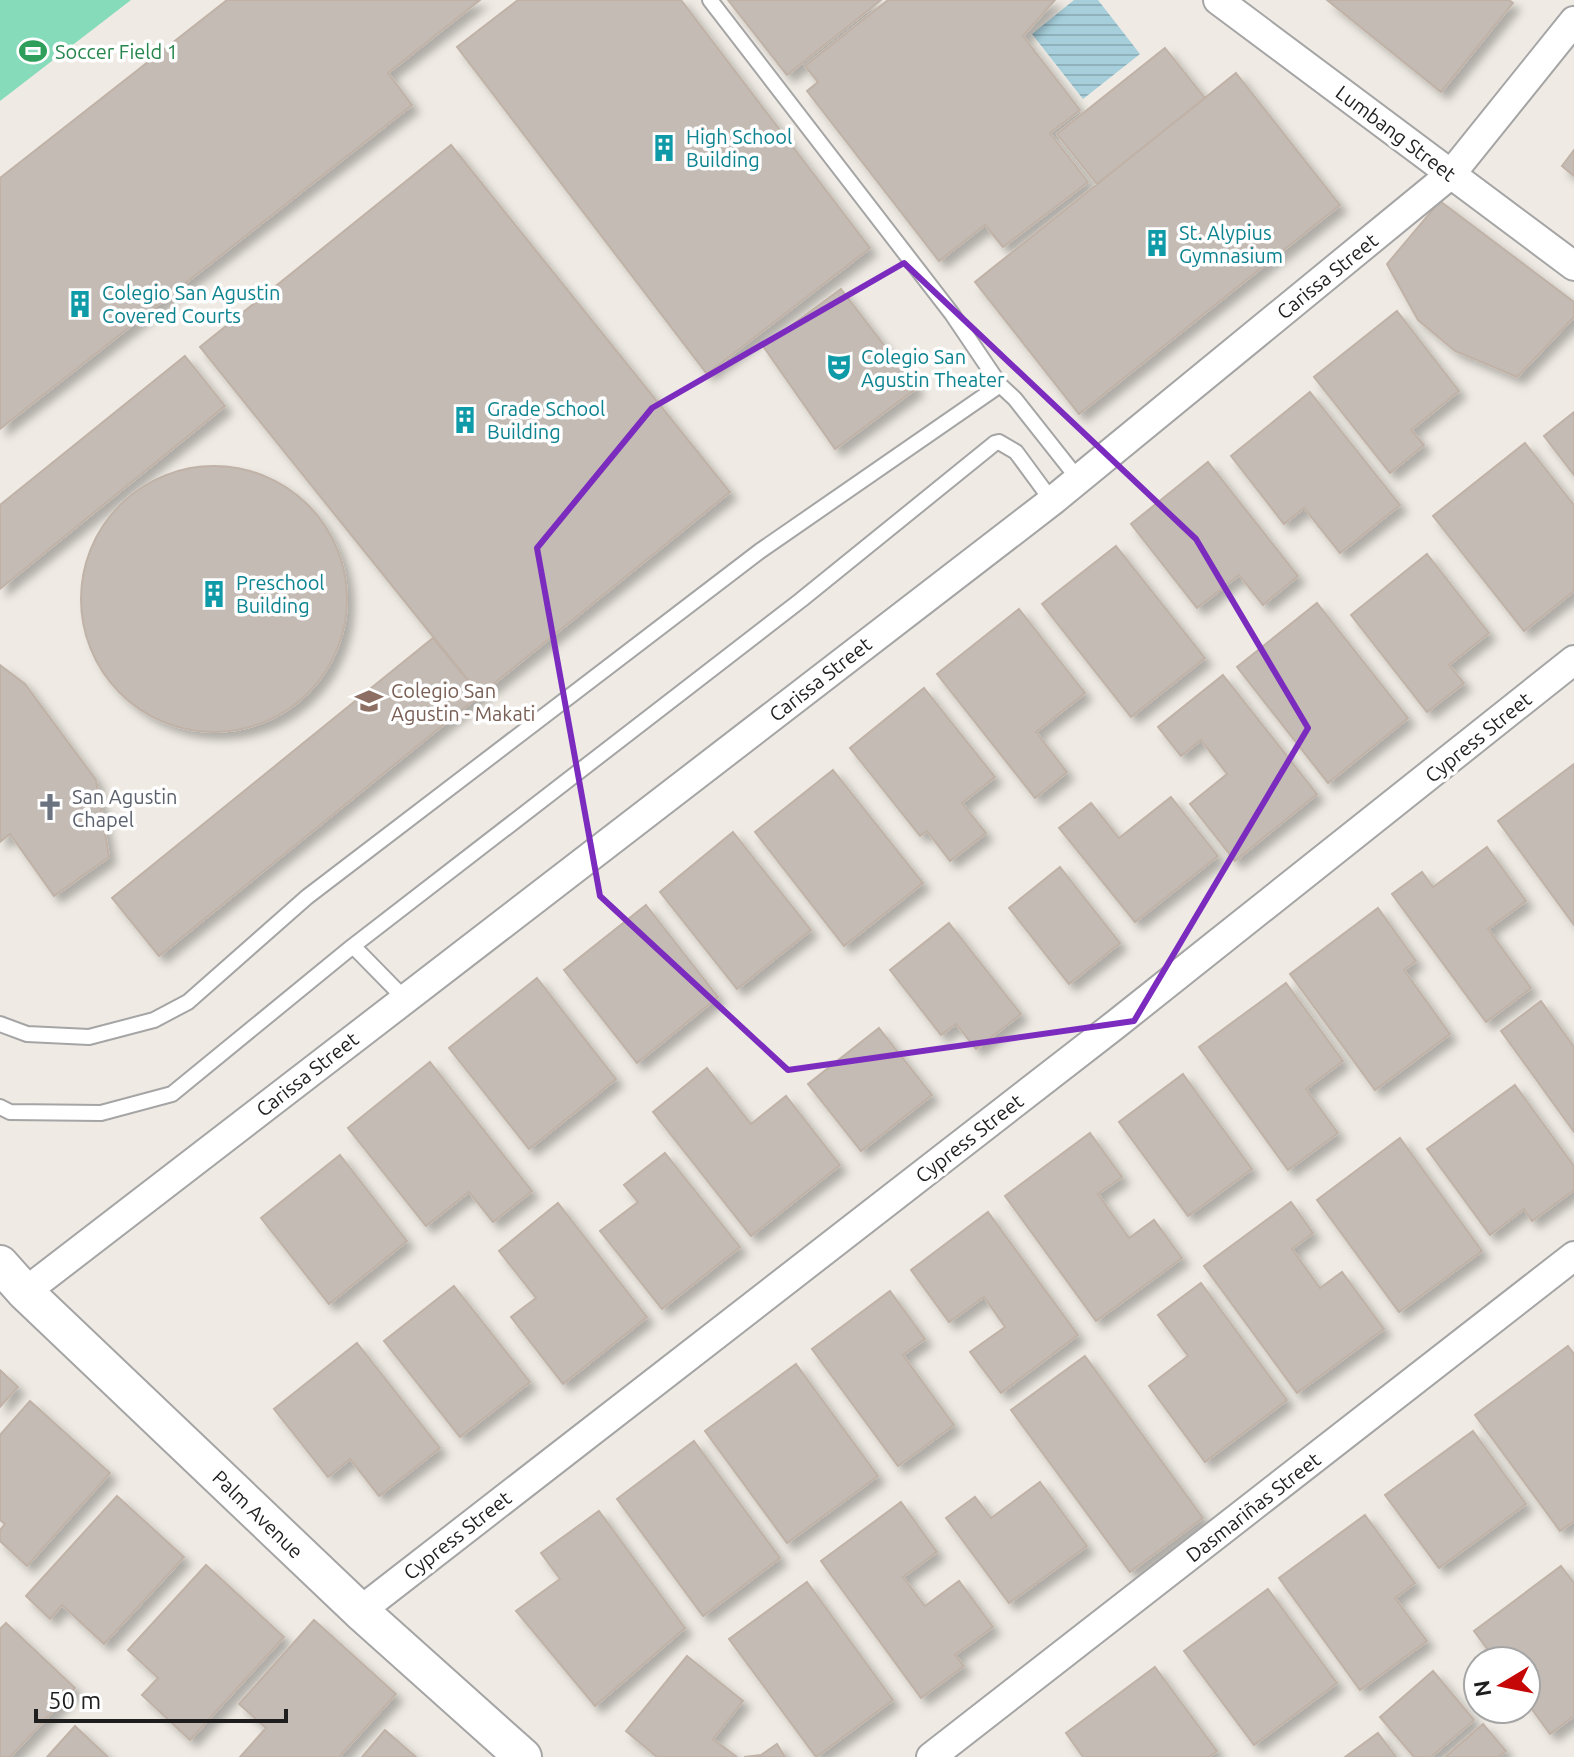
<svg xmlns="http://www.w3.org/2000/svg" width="1574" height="1757" viewBox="0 0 1574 1757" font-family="Ubuntu,sans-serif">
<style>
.pitch{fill:#85dbba}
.water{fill:url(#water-rules)}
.building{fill:#c3bbb4;stroke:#c0b2a7;stroke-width:2;filter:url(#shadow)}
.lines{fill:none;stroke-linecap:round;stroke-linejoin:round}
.service-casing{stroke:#a5a5a5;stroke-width:18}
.minor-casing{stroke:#a5a5a5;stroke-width:32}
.tertiary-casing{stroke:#a5a5a5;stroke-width:40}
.service{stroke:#fff;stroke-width:14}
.minor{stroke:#fff;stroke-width:28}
.tertiary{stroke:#fff;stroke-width:36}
.marked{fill:none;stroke:#7b2cbf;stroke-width:6;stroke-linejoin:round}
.labels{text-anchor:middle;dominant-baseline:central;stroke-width:7;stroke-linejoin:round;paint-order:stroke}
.leisure-label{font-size:20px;fill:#27864d;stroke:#fff;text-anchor:start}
.street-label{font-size:20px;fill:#1e1e1e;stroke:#fff}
.culture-label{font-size:20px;fill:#0d838f;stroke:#fff;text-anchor:start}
.education-label{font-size:20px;fill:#785e54;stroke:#fff;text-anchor:start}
.worship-label{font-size:20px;fill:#5b616d;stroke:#fff;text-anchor:start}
</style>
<defs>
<pattern id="water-rules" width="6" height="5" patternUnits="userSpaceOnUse" patternTransform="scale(2)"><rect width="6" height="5" fill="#a6cfdb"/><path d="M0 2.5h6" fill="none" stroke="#8eb1bc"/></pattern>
<filter id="shadow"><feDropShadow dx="7" dy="7" stdDeviation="4" flood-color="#0004"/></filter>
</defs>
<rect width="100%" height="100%" fill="#efebe4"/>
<path class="pitch" d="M0,0H131L0,101Z"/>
<path class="water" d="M1074,0H1098L1140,54L1083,99L1032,34Z"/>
<path class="building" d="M227,0H480L388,73L412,105L0,429V178Z
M518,0H681L870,248L707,374L457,47Z
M728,0H881L787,75Z
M888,0H1055L1023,36L1080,110L1050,133L1088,182L1003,247L985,225L939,261L807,91L818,82L805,66Z
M1327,0H1509L1513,3L1441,92Z
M1165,48L1205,98L1097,184L1057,134Z
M1236,73L1340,205L1079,414L975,282Z
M451,145L730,492L480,695L200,347Z
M1574,150V176L1562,166Z
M1440,201L1574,302V317L1517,377L1455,351L1418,320L1387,264Z
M841,289L917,388L835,449L763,346Z
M1397,311L1459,391L1411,430L1424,445L1390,473L1314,377Z
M185,356L225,406L0,589V505Z
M1310,392L1400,505L1340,553L1304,508L1284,524L1231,456Z
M1574,412V475L1544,436Z
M1525,443L1574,505V591L1524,631L1433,516Z
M1208,462L1298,576L1263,605L1239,575L1197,608L1131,524Z
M81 599a133 133 0 1 1 266 0a133 133 0 1 1-266 0Z
M1116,546L1205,658L1131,717L1042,604Z
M1427,554L1489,633L1449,665L1464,683L1427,712L1351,615Z
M1317,603L1408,718L1328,783L1237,667Z
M1019,609L1085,693L1036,732L1067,772L1035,798L937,674Z
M433,638L480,695L159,956L112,898Z
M0,665L25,684L96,780L109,857L54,896L10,834L0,842Z
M1223,675L1317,794L1235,861L1190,804L1227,774L1201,740L1181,756L1158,727Z
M924,688L995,777L962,803L986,833L950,861L927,831L920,836L850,748Z
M1574,764V925L1498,821Z
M833,770L923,883L844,946L755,832Z
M1171,797L1218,856L1135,922L1059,828L1091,803L1119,838Z
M733,832L811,930L737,989L660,892Z
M1487,847L1526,901L1488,929L1531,988L1486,1022L1392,894L1422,872L1433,887Z
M1060,867L1120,943L1069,984L1009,908Z
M646,905L718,997L637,1063L564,970Z
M1378,908L1416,961L1404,970L1450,1034L1375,1090L1290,974Z
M949,923L1021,1014L976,1049L956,1024L941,1035L890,970Z
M537,978L616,1079L529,1149L449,1048Z
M1286,983L1343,1061L1306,1089L1338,1133L1288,1170L1199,1047Z
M1541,1001L1574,1047V1132L1501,1031Z
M879,1028L932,1095L861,1151L808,1084Z
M430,1062L532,1191L493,1222L469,1192L426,1226L348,1128Z
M707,1068L751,1124L786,1096L840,1165L751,1236L653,1112Z
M1183,1074L1252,1169L1188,1216L1119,1122Z
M1515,1085L1574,1166V1190L1532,1221L1524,1209L1490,1235L1427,1149Z
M1090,1133L1122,1177L1098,1194L1129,1238L1154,1220L1182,1258L1096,1321L1005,1196Z
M1400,1138L1482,1251L1399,1312L1317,1200Z
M665,1153L740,1247L662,1309L600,1231L638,1202L624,1185Z
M340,1155L407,1241L329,1304L261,1218Z
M1291,1202L1313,1233L1292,1249L1320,1288L1342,1272L1384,1329L1297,1393L1204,1266Z
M558,1203L647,1317L563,1384L511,1317L536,1298L499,1251Z
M988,1212L1078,1335L1001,1393L970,1352L1005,1327L984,1297L949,1322L911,1270Z
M1201,1283L1287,1400L1205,1462L1149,1386L1188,1356L1158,1315Z
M454,1286L530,1382L460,1437L384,1341Z
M890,1291L925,1339L903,1355L954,1425L898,1466L812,1349Z
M357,1343L440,1448L379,1496L350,1459L328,1477L274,1409Z
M1568,1346L1574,1354V1521L1560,1531L1475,1415Z
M1085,1356L1203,1518L1130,1572L1011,1410Z
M796,1364L878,1476L787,1543L705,1431Z
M0,1370L18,1387L0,1407Z
M30,1401L110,1473L27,1566L0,1541V1530L5,1524L0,1520V1435Z
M1473,1431L1526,1504L1439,1568L1385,1495Z
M694,1441L780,1558L703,1616L617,1499Z
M1040,1482L1087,1546L1009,1603L946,1518L975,1497L991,1518Z
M117,1496L184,1557L104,1644L62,1605L50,1619L26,1596Z
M901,1502L937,1552L903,1577L925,1606L959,1581L993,1627L955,1655L964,1666L921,1698L821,1561Z
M599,1511L685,1628L595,1706L516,1611L560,1579L541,1553Z
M1365,1515L1415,1583L1395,1598L1427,1641L1360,1690L1279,1578Z
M206,1565L284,1637L190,1740L142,1695L158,1678L128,1650Z
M1561,1566L1574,1583V1716L1550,1734L1526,1701V1661H1496L1474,1631Z
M807,1582L893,1700L816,1757L729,1639Z
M1268,1589L1337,1683L1254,1745L1184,1651Z
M314,1620L396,1694L339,1757H240L266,1728L239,1704Z
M6,1623L75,1688L10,1757H0V1629Z
M687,1656L743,1701L713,1739L737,1757H657L626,1731Z
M1155,1667L1217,1751L1209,1757H1083L1066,1733Z
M1433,1671L1474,1720L1431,1757H1414L1380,1717Z
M1483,1724L1506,1751L1498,1757H1445Z
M75,1726L108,1757H47Z
M385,1730L416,1757H362Z
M1378,1733L1396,1757H1345Z
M777,1744L785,1757H744L761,1755Z"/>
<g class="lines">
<g class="service-casing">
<path id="service" d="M710,0L952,314L1000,385
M353,946L405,999
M0,1024L27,1034L89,1037L154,1020L188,1002L307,897L760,551L1000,385L1015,399L1079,480
M0,1107L10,1112L101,1113L172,1094L353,946L801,600L995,443L999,442L1016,452L1052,501"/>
</g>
<g class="minor-casing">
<path id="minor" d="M1218,0L1574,266
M25,1292L1052,501L1451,174L1574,21
M360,1611L1115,1025L1574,660
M931,1757L1574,1256"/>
</g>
<g class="tertiary-casing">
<path id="tertiary" d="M0,1264L25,1292L360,1611L523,1757"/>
</g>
<use href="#service" class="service"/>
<use href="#minor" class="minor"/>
<use href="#tertiary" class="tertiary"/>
</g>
<path class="marked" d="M904,263L1196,539L1308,728L1134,1021L788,1070L600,896L537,548L652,408Z"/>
<defs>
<g id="stadium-bare" transform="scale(2.16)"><path d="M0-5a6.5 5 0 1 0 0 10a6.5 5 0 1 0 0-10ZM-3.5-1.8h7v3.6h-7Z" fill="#2e9e5b" stroke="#fff" stroke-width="2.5" paint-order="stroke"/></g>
<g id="building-bare" transform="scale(2.16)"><path d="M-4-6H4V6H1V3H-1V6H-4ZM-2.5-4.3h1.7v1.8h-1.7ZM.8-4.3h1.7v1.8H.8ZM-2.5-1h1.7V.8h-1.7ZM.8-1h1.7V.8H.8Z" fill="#0f9aa8" stroke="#fff" stroke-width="2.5" paint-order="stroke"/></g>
<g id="theatre-bare" transform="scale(2.16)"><path d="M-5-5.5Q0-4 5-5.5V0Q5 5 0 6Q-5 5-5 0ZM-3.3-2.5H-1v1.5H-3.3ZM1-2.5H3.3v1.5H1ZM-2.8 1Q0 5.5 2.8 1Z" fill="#0f9aa8" stroke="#fff" stroke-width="2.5" paint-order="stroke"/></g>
<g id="school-bare" transform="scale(2.16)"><path d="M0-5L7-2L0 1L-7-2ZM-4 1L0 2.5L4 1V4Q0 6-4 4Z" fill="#8d6e63" stroke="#fff" stroke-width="2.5" paint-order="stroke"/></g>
<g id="church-bare" transform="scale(2.16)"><path d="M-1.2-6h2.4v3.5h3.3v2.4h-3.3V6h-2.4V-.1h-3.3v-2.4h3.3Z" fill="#6b7280" stroke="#fff" stroke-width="2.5" paint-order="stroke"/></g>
</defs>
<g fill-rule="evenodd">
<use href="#stadium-bare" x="33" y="51"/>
<use href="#building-bare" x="664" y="148"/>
<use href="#building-bare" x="1157" y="243"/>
<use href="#building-bare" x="80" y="304"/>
<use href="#theatre-bare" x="839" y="367"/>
<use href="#building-bare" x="465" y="420"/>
<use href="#building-bare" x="214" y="594"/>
<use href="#school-bare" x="369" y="701"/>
<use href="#church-bare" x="50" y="807"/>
</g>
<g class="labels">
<g class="leisure-label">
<text x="55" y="51">Soccer Field 1</text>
</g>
<g class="street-label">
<text transform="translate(1396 133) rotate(37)">Lumbang Street</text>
<text transform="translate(1327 276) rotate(-39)">Carissa Street</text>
<text transform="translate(820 679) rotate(-38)">Carissa Street</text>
<text transform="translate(1478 737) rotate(-39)">Cypress Street</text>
<text transform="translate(307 1074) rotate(-38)">Carissa Street</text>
<text transform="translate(969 1138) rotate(-38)">Cypress Street</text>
<text transform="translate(1253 1507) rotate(-38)">Dasmariñas Street</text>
<text transform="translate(258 1514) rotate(44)">Palm Avenue</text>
<text transform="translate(457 1535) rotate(-38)">Cypress Street</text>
</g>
<g class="culture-label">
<text x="686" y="136">High School<tspan x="686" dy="23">Building</tspan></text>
<text x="1179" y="232">St. Alypius<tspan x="1179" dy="23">Gymnasium</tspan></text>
<text x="102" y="292">Colegio San Agustin<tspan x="102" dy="23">Covered Courts</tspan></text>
<text x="861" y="356">Colegio San<tspan x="861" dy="23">Agustin Theater</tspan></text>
<text x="487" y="408">Grade School<tspan x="487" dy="23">Building</tspan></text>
<text x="236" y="582">Preschool<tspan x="236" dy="23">Building</tspan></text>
</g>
<g class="education-label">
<text x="391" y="690">Colegio San<tspan x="391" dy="23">Agustin - Makati</tspan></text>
</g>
<g class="worship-label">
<text x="72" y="796">San Agustin<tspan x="72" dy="23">Chapel</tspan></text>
</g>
</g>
<g transform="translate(1502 1685) rotate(260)"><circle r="38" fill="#ffffff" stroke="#a5a5a5" stroke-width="2"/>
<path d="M0-6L14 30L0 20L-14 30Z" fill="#c60707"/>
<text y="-12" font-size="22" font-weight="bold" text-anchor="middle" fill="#1e1e1e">N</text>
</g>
<path d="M36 1709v12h250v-12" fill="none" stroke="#1e1e1e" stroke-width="4"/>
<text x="48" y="1709" font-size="24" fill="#1e1e1e" stroke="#ffffff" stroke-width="6" paint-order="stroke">50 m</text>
</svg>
